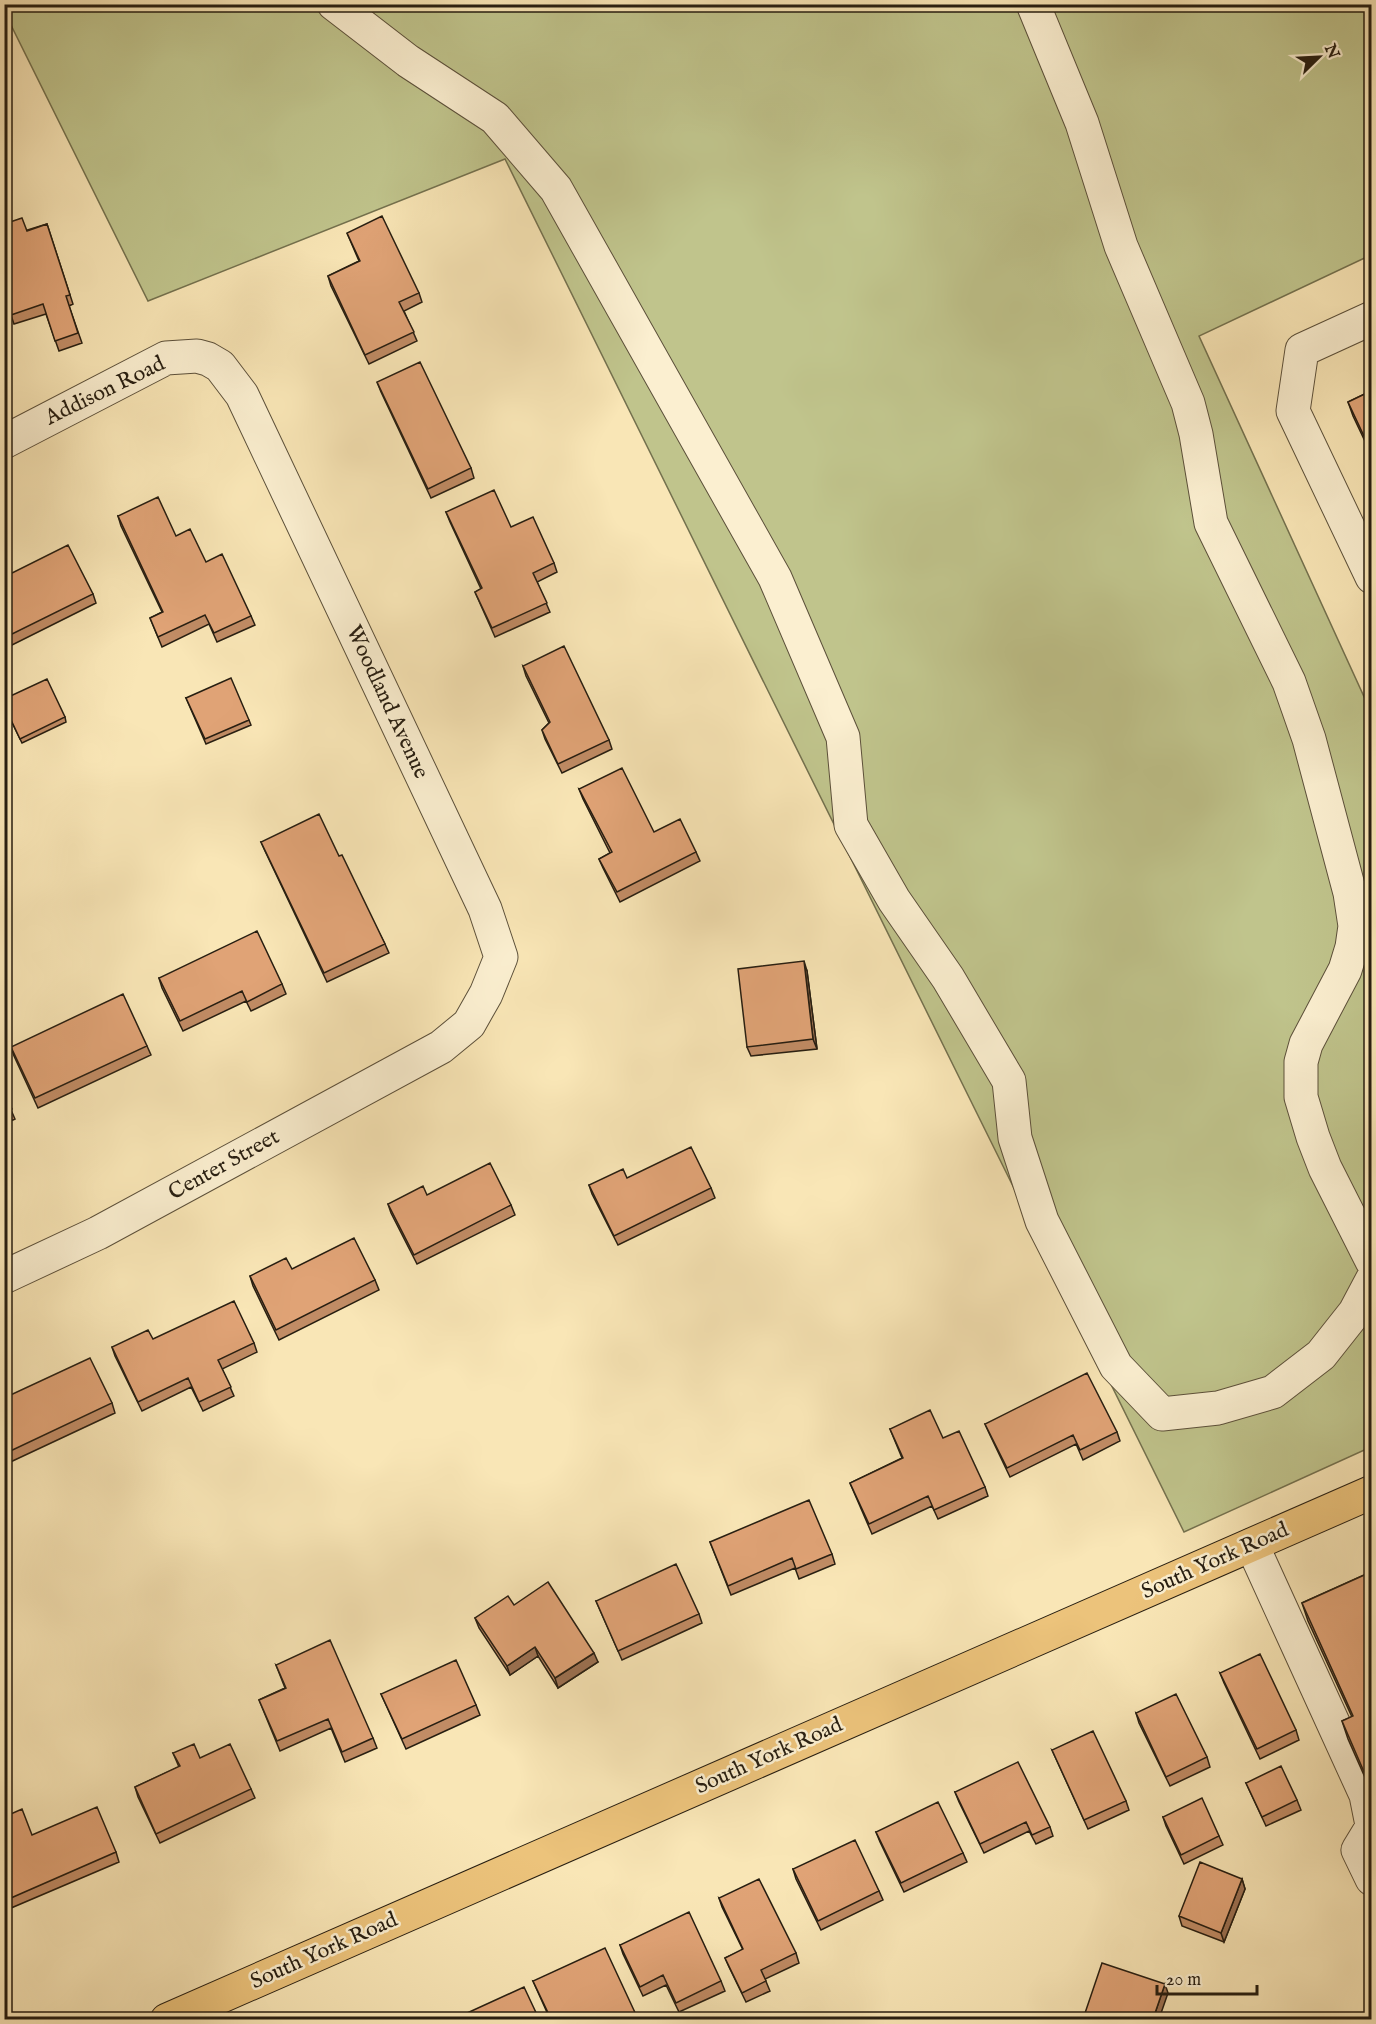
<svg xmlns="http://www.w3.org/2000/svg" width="1376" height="2024" viewBox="0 0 1376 2024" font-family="'IM FELL English',serif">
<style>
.green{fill:#c0c48c;stroke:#74714e;stroke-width:1.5}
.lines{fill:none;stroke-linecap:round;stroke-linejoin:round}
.minor-casing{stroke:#5c503a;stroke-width:35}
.major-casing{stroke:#271e11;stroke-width:35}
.minor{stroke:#fbefd0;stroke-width:33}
.major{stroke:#ecc37b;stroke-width:33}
.wall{fill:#c18c65;stroke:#271e11;stroke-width:1.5}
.shaded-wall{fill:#9d7253;stroke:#271e11;stroke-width:1.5}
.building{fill:#e0a376;stroke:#271e11;stroke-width:1.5}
.labels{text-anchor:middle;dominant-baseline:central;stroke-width:5;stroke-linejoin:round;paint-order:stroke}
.street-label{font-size:22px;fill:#271e11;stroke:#fbefd0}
</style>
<rect width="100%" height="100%" fill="#f9e6b6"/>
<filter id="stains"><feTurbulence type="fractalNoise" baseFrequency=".00333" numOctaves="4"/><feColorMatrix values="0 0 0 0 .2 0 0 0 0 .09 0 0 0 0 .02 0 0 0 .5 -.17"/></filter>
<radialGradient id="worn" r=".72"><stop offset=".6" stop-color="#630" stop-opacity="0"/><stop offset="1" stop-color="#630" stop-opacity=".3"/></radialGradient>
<path class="green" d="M5,4L1371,5V255L1199,336L1371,712V1447L1184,1532L505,159L148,301L5,13Z"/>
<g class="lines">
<g class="minor-casing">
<path id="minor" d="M334,4L408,61L495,118L556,189L775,578L843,737L851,825L894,900L948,978L1009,1081L1015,1138L1042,1221L1116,1366L1162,1414L1218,1408L1273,1392L1321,1355L1355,1312L1372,1280
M1033,4L1082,123L1121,246L1188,403L1196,434L1211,523L1289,682L1309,739L1350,893L1355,926L1352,947L1345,970L1306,1044L1301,1062V1097L1313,1137L1325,1168L1372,1261
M1372,318L1302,350L1293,411L1372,577
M4,442L166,358L197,356L208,359L220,366L242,395L485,909L501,957L486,994L469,1024L441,1047L98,1233L4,1277
M1252,1545L1366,1795L1372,1825
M1372,1827L1358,1850L1372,1879"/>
</g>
<g class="major-casing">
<path id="major" d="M167,2020L1372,1492"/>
</g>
<use href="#minor" class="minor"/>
<use href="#major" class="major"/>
</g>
<path class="wall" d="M47,224L73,304L69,306L82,343L59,351L46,314L14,324L4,295L27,230Z
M347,233L419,293L422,302L404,311L417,341L369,364L331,286L328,276L359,261Z
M377,382L471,468L474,478L431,498L381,392Z
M1371,391V454L1353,416L1348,402Z
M446,512L511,527L554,563L557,572L537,582L550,612L495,637L475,592L481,589L450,522Z
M118,516L176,536L206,562L251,616L255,625L217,642L209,624L162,647L150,618L162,612L121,526Z
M4,577L93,594L96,603L4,649Z
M523,666L609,740L612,749L562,773L545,739L542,730L549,723L526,676Z
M186,698L249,720L251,725L206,744Z
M4,706L65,717L66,722L22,743Z
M579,789L654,832L696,852L700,861L620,902L603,868L599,859L610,853L583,799Z
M261,842L339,856L385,944L389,953L327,982L265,851Z
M807,971L817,1049L751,1056L747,1047Z
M159,978L282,984L286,994L251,1011L246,1001L183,1031L162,988Z
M147,1046L151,1055L38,1108L14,1056L11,1047Z
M4,1094L15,1119L4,1124Z
M627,1178L711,1188L715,1198L618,1245L592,1194L589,1185Z
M427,1195L511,1205L515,1215L417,1264L391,1213L388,1204Z
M292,1269L375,1280L379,1290L279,1340L253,1286L250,1276Z
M153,1339L254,1343L257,1352L222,1369L234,1396L203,1411L191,1387L142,1411L115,1356L112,1347Z
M4,1398L112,1403L115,1413L4,1465Z
M985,1424L1117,1432L1120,1441L1083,1460L1076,1444L1010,1477L989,1433Z
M890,1429L943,1438L985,1487L988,1496L938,1519L932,1506L872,1534L850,1483L902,1458Z
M710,1542L832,1554L835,1564L799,1579L795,1568L731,1595Z
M1371,1572V1791L1348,1739L1342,1721L1352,1717L1308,1621L1302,1603Z
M596,1601L699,1614L702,1623L622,1660Z
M514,1605L598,1662L558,1688L538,1656L510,1675L479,1628L475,1618Z
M276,1665L373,1738L377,1748L345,1762L331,1728L280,1751L259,1700L285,1688Z
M1220,1673L1296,1730L1299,1740L1260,1759L1224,1683Z
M381,1694L476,1705L480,1715L406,1749Z
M1136,1713L1207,1757L1210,1767L1170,1786L1139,1723Z
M1052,1750L1126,1801L1129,1810L1088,1829Z
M173,1753L200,1758L251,1789L255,1798L160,1843L138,1797L135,1787L179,1767Z
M1246,1783L1297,1800L1301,1810L1266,1826Z
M955,1792L1050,1827L1053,1836L1036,1844L1029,1831L984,1853L959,1802Z
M4,1817L32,1835L116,1852L119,1862L4,1911Z
M1163,1817L1219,1836L1223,1845L1184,1864L1166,1826Z
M876,1832L963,1853L967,1862L904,1892L880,1842Z
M793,1869L879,1891L883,1900L821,1930L796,1879Z
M1242,1879L1245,1889L1224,1942L1182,1926L1179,1916Z
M719,1898L796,1953L799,1963L765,1979L770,1991L746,2002L729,1967L725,1958L743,1950L722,1907Z
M620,1945L721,1981L725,1991L679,2012L666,1985L643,1996L623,1954Z
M533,1981L638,2019H550Z"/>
<path class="shaded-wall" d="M804,961L807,971L817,1049L813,1039Z
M535,1647L538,1656L510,1675L507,1666Z
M594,1653L598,1662L558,1688L555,1678Z
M1242,1879L1245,1889L1224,1942L1221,1933Z
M1165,1984L1168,1993L1159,2019H1153Z"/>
<path class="building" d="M382,216L419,293L399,302L414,332L365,355L328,276L360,261L347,233Z
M22,218L27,231L47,224L70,295L66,296L78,333L55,341L43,304L11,315L4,295V224Z
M420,362L471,468L428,489L377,382Z
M1371,391V451L1348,402Z
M494,490L511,527L533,517L554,563L533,573L547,603L492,628L475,592L482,588L446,512Z
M158,497L176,536L190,529L206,562L222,554L251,616L214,633L205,615L158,637L150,618L163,612L118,516Z
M68,545L93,594L4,638V577Z
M564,646L609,740L558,764L542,730L550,722L523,666Z
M231,678L249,720L205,739L186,698Z
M47,679L65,717L20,739L4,705V699Z
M622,768L654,832L680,819L696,852L617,892L599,859L612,852L579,789Z
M319,814L339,856L342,855L385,944L324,973L261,842Z
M257,931L282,984L247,1002L242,991L180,1021L159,978Z
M804,961L813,1039L747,1047L738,969Z
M123,994L147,1046L35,1098L11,1047Z
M4,1094L12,1109L4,1113Z
M691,1147L711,1188L614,1236L589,1185L623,1169L627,1178Z
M490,1163L511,1205L414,1255L388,1204L423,1186L427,1195Z
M354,1238L375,1280L276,1330L250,1276L286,1258L292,1269Z
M234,1301L254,1343L218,1360L231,1387L199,1402L188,1378L138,1402L112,1347L148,1330L153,1339Z
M90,1358L112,1403L4,1454V1398Z
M1087,1373L1117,1432L1080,1450L1073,1435L1007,1468L985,1424Z
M930,1410L943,1438L959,1431L985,1487L934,1510L928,1496L869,1524L850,1483L903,1458L890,1429Z
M809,1500L832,1554L796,1569L792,1558L728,1586L710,1542Z
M676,1564L699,1614L618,1651L596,1601Z
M1371,1572V1788L1342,1721L1353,1716L1302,1603Z
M548,1582L594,1653L555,1678L535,1647L507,1666L475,1618L508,1596L514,1605Z
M330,1640L373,1738L342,1752L328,1719L277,1741L259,1700L286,1688L276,1665Z
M1260,1654L1296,1730L1257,1749L1220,1673Z
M456,1660L476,1705L402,1739L381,1694Z
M1176,1694L1207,1757L1166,1777L1136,1713Z
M1093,1731L1126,1801L1084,1820L1052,1750Z
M194,1744L200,1758L230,1744L251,1789L156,1834L135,1787L180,1766L173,1753Z
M1018,1762L1050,1827L1032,1835L1026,1822L980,1844L955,1792Z
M1281,1766L1297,1800L1262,1817L1246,1783Z
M1202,1798L1219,1836L1181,1855L1163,1817Z
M938,1802L963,1853L901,1883L876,1832Z
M97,1807L116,1852L4,1901V1817L22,1809L32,1835Z
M855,1840L879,1891L818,1921L793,1869Z
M1200,1862L1242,1879L1221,1933L1179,1916Z
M759,1879L796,1953L761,1970L766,1981L742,1993L725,1958L743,1949L719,1898Z
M689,1912L721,1981L676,2003L663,1975L640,1987L620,1945Z
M605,1948L638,2019H584L580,2013L566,2019H551L533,1981Z
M1102,1963L1165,1984L1153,2019H1083Z
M524,1987L539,2019H454Z
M878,2016L880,2019H870Z"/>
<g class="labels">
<g class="street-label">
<text transform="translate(105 391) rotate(-26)">Addison Road</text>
<text transform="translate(387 702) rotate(65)">Woodland Avenue</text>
<text transform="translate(224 1165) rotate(-29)">Center Street</text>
<text transform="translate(1215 1561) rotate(-24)">South York Road</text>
<text transform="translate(769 1756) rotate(-24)">South York Road</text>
<text transform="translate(324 1951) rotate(-24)">South York Road</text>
</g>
</g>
<rect width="1376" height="2024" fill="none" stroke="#f9e6b6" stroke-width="24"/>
<rect x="6" y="6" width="1364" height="2012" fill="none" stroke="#271e11" stroke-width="3"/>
<rect x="12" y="12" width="1352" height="2000" fill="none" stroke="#271e11" stroke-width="1.5"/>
<g transform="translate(1319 57) rotate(66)" stroke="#fbefd0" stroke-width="4.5" paint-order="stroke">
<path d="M0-4.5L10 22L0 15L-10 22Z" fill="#271e11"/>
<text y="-9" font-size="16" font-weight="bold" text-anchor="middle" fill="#271e11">N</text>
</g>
<path d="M1157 1985v9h100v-9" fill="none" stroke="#271e11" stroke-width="3"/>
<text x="1166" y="1985" font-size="18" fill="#271e11" stroke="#fbefd0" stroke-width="4.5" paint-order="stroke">20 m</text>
<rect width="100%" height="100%" filter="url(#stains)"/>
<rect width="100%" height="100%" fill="url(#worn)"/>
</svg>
